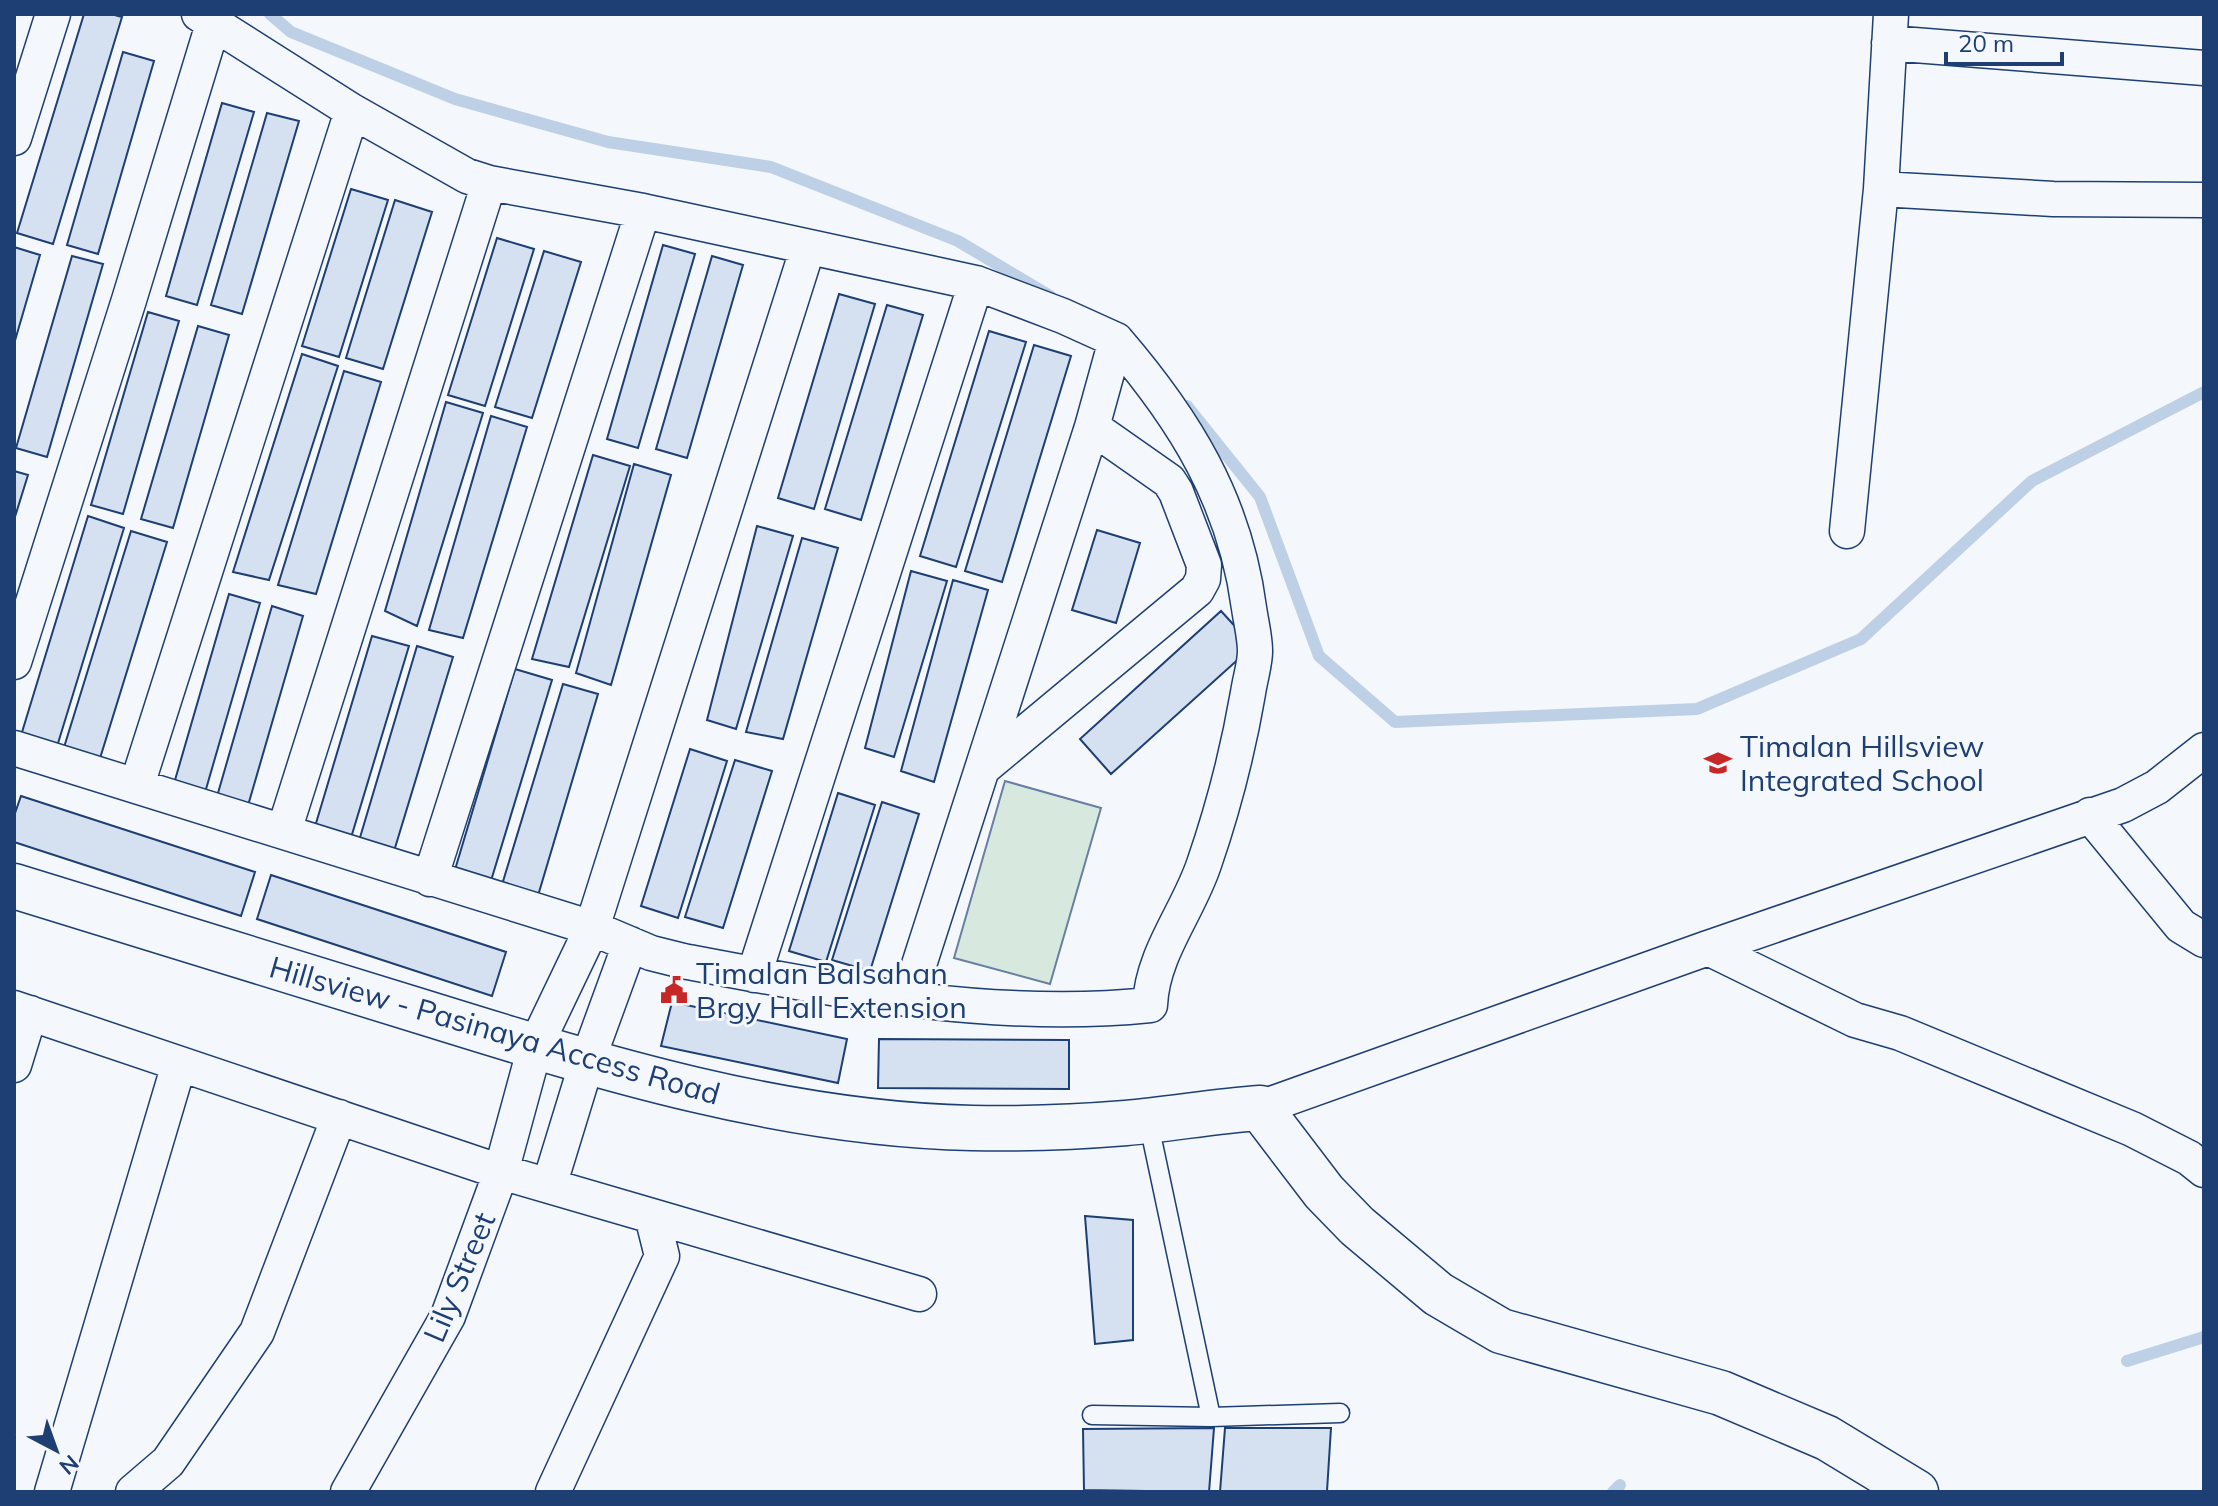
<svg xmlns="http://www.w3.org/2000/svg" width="2218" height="1506" viewBox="0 0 2218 1506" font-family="Mulish,sans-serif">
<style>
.green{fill:#d7e8df;stroke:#687fa3;stroke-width:2}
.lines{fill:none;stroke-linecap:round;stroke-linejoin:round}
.stream{stroke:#bed0e5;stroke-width:12}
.building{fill:#d5e0f0;stroke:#1d3f73;stroke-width:2}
.service-casing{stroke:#1d3f73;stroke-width:21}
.minor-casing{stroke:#1d3f73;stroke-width:37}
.tertiary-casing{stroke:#1d3f73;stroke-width:47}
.service{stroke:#f4f7fb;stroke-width:18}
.minor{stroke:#f4f7fb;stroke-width:34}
.tertiary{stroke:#f4f7fb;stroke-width:44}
.labels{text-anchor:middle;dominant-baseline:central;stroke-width:6;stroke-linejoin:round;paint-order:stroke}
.poi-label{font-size:30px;fill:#1d3f73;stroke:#f4f7fb;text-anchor:start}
.street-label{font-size:30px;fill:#1d3f73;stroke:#f4f7fb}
</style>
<rect width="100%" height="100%" fill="#f4f7fb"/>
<path class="green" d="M1005,781L1101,808L1050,984L954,958Z"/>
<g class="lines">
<path class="stream" d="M270,14L291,32L455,99L608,142L771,167L958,241L1050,296
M1187,406L1260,497L1319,656L1395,722L1697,709L1861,639L2032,481L2204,392
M2127,1361L2204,1337
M1613,1492L1620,1485"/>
</g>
<path class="building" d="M84,14H111L122,17L53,244L17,233Z
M123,52L154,61L98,254L67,245Z
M222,103L254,112L197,305L166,296Z
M267,113L299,121L242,314L211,305Z
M351,189L388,200L339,357L302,346Z
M395,200L432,212L383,369L346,358Z
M497,238L534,249L485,406L448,395Z
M663,245L695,254L638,448L607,439Z
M14,247L40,255L14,344Z
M544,251L581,262L532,418L495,407Z
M72,256L103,264L47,457L16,448Z
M712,256L743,265L687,458L656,449Z
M839,294L875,304L814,509L778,498Z
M887,305L923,315L861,520L825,509Z
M148,312L179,321L123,514L91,505Z
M198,326L229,335L173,528L141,519Z
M989,331L1026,342L956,567L920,556Z
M1034,345L1071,356L1002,582L965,571Z
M302,354L338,366L269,580L233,572Z
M344,371L381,382L316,594L278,585Z
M446,402L483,413L417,626L385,611Z
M491,416L527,427L463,638L429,630Z
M593,455L630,466L569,667L532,659Z
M634,464L671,475L611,685L576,673Z
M14,471L28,475L14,520Z
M88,516L124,528L55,753L19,742Z
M757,526L793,536L736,729L707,720Z
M1097,530L1140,543L1116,623L1072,610Z
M131,531L167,542L97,768L61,757Z
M802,538L838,548L783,739L746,732Z
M911,571L947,581L894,757L865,748Z
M953,580L988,590L934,782L901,771Z
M229,594L260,603L204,796L173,787Z
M272,606L303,616L247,809L216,800Z
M1221,611L1253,646L1111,774L1080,739Z
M372,636L409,646L347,851L311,840Z
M417,646L453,657L391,861L356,851Z
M515,669L552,680L490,884L454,873Z
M563,684L598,694L537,899L501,888Z
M690,749L727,761L678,918L641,906Z
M735,760L772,771L723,928L685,917Z
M838,793L875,805L826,962L789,951Z
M21,796L255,872L241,916L14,842V816Z
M882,802L919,814L870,971L832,960Z
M271,875L506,952L492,996L257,919Z
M672,1002L847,1039L838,1083L661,1046Z
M879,1039L1069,1040V1089L878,1088Z
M1085,1216L1133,1220V1340L1095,1344Z
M1214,1428L1209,1492L1084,1490L1083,1429Z
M1225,1428H1331L1327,1491L1220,1492Z"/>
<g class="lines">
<g class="service-casing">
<path id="service" d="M1148,1120L1211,1417L1340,1413
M1092,1415L1211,1417"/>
</g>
<g class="minor-casing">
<path id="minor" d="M199,14L352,111L467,176L489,183L643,211L976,283L1063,316L1116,340L1092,427L908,999
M1891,14L1881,189L2053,199L2204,200
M1889,43L2204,68
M14,138L53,14
M1847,531L1881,189
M14,662L129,300L213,24
M14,748L592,928L651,953L683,961C836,990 993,1021 1150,1005C1152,954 1188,912 1204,864C1223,809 1238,751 1248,693C1250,679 1255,664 1255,651C1255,637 1251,622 1249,608C1235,501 1185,420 1116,340
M982,769L1197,590L1203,579L1204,565L1176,492L1169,481L1092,427
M137,785L352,111
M2090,815L2181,926L2204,940
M284,831L489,183
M430,879L643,211
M1708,948L2123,805L2157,787L2204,750
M754,975L976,283
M14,1008L501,1172L652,1216L662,1256L553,1492
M14,1065L30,1013
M1260,1108L1708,948L1855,1020L1900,1033L2132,1129L2189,1158L2204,1170
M549,1186L587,1062L630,944
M652,1216L919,1294
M52,1492L179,1064
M133,1492L168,1462L257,1332L339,1117
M348,1492L448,1316L501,1172L535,1047L592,928L808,247"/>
</g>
<g class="tertiary-casing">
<path id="tertiary" d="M14,886C151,928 289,971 426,1013C603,1068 784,1124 972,1128C1020,1129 1077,1127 1126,1123C1171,1119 1215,1111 1260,1108L1324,1192L1357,1226L1438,1294L1501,1331L1721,1393L1827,1438L1916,1492"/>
</g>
<use href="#service" class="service"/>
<use href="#minor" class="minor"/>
<use href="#tertiary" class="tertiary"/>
</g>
<defs>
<g id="school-bare" transform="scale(2.16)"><path d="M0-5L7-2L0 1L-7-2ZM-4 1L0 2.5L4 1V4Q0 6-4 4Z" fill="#c62828" stroke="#f4f7fb" stroke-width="2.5" paint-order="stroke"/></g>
<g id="civic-bare" transform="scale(2.16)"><path d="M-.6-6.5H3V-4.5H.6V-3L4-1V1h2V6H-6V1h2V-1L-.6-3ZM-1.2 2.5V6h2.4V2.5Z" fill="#c62828" stroke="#f4f7fb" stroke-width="2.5" paint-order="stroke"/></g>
</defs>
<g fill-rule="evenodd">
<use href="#school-bare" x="1718" y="763"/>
<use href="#civic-bare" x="674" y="990"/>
</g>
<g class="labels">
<g class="poi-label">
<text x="1740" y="746">Timalan Hillsview<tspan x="1740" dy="34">Integrated School</tspan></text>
<text x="696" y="973">Timalan Balsahan<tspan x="696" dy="34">Brgy Hall Extension</tspan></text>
</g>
<g class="street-label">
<text transform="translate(495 1030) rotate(16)">Hillsview - Pasinaya Access Road</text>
<text transform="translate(459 1277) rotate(-67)">Lily Street</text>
</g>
</g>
<rect width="2218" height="1506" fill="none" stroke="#1d3f73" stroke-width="32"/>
<g transform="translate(56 1450) rotate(139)" stroke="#f4f7fb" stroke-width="6" paint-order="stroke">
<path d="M0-6L14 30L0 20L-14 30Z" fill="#1d3f73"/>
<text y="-12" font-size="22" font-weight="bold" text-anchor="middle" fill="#1d3f73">N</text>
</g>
<path d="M1946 52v12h116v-12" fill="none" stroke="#1d3f73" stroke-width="4"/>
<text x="1958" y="52" font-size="24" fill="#1d3f73" stroke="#f4f7fb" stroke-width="6" paint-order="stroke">20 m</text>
</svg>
